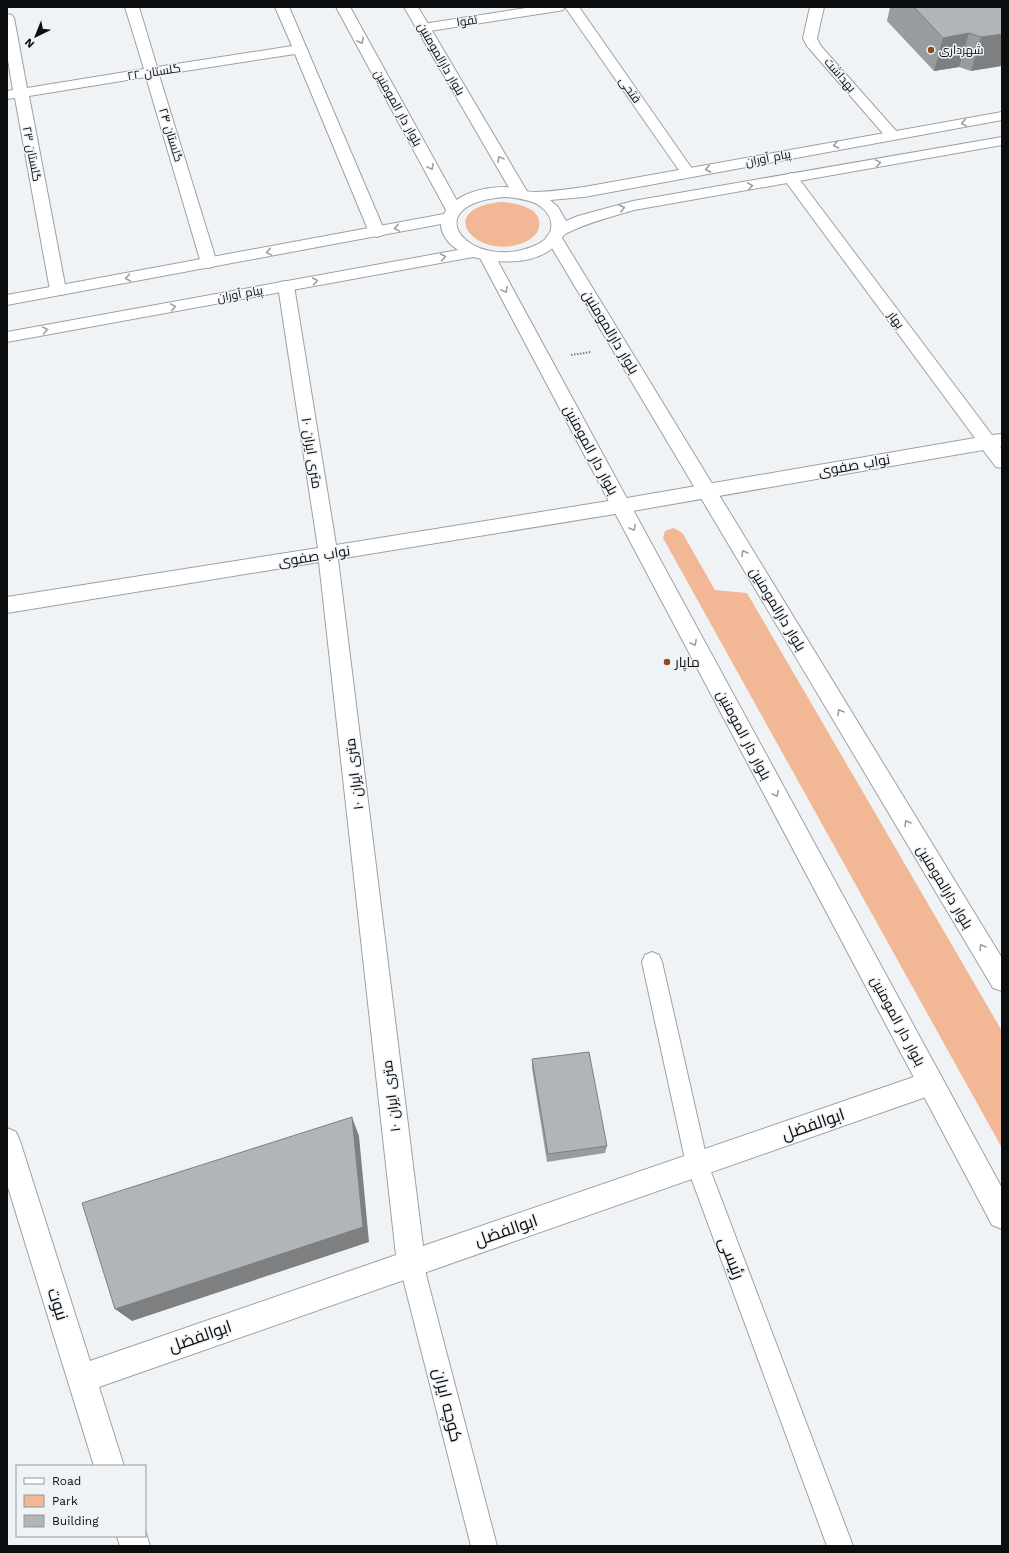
<svg xmlns="http://www.w3.org/2000/svg" width="1009" height="1553" viewBox="0 0 1009 1553" font-family="'Work Sans',Cairo,sans-serif">
<style>
.green{fill:#f2b794}
.lines{fill:none;stroke-linecap:round;stroke-linejoin:round}
.service-casing{stroke:#9ea0a3;stroke-width:2}
.minor-casing{stroke:#9ea0a3;stroke-width:2}
.tertiary-casing{stroke:#9ea0a3;stroke-width:2}
.secondary-casing{stroke:#9ea0a3;stroke-width:2}
.path{stroke:#7f8183;stroke-width:2;stroke-dasharray:1.5 1.5;stroke-linecap:butt}
.service{fill:#fff;fill-rule:evenodd}
.minor{fill:#fff;fill-rule:evenodd}
.tertiary{fill:#fff;fill-rule:evenodd}
.secondary{fill:#fff;fill-rule:evenodd}
.wall{fill:#999c9e}
.shaded-wall{fill:#7d7f81}
.building{fill:#b2b5b8;stroke:#7d7f81}
.oneway{stroke:#9e9e9f}
.poi-dot{fill:#8e4b1c;stroke:#f0f3f6;stroke-width:1.5}
.labels{text-anchor:middle;dominant-baseline:central;stroke-width:3;stroke-linejoin:round;paint-order:stroke}
.far-street-label{font-size:12px;fill:#0c0d0e;stroke:#f0f3f6}
.far-poi-label{font-size:12px;fill:#0c0d0e;stroke:#f0f3f6;text-anchor:start}
.street-label{font-size:14px;fill:#0c0d0e;stroke:#f0f3f6}
.poi-label{font-size:14px;fill:#0c0d0e;stroke:#f0f3f6;text-anchor:start}
.near-street-label{font-size:17px;fill:#0c0d0e;stroke:#f0f3f6}
</style>
<rect width="100%" height="100%" fill="#f0f3f6"/>
<path class="green" d="M501,202C515,203 543,207 539,227C538,234 531,239 525,242C478,263 431,209 501,202Z
M673,528L678,530L683,534L715,590L747,593L1002,1031V1148L663,538L665,531Z"/>
<g class="lines">
<g class="service-casing">
<path id="service" d="M652,952L659,955L662,962L708,1164L853,1546H827L686,1164L642,962L645,955Z
M411,1251L419,1255L423,1263L497,1546H471L399,1263L403,1255Z"/>
</g>
<g class="minor-casing">
<path id="minor" d="M125,7H139L157,67L292,46L275,7H289L385,232L383,235L377,237L371,235L369,232L295,54L159,75L217,263L215,266L209,268L203,266L201,263L146,77L29,96L66,290L64,294L58,295L52,294L50,290L15,98L7,99V91L13,90L7,54V14L12,15L14,18L27,88L144,69Z
M533,7H565L563,10L558,11L423,32L418,31L416,28L418,25L423,24Z
M565,7H579L695,173L693,176L688,177L683,176Z
M810,7H824L817,38L820,45L897,132L899,135L897,138L892,139L887,138L807,46L803,38Z
M791,173L796,175L992,435L1002,434V446L1000,447L1002,449V468L996,467L983,450L621,513L338,559L423,1246L931,1071L940,1074L944,1083L940,1092L99,1387L124,1466H94L7,1184V1128L16,1132L20,1141L90,1361L396,1255L319,562L7,613V597L318,548L278,286L280,282L286,281L292,282L294,286L336,545L621,499L975,438L783,178L786,175Z
M145,1530L150,1546H120L117,1536H145Z"/>
</g>
<g class="tertiary-casing">
<path id="tertiary" d="M336,7H350L462,210L459,213L454,215L449,213L446,210Z
M404,7H418L528,193L525,196L520,198L515,196L512,193Z
M554,233L560,235L562,238L1002,958V991L993,988L546,238L548,235Z
M487,251L493,253L495,256L1002,1188V1229L992,1225L479,256L481,253Z"/>
</g>
<g class="secondary-casing">
<path id="secondary" d="M1002,112V120L584,197L550,200L558,207L566,221L578,216L633,201L1002,137V145L634,210C611,217 589,222 567,233C562,236 557,245 550,250C529,265 497,263 473,257L7,342V332L458,250C449,244 441,235 441,224L7,305V295L444,214C454,194 483,187 505,187C515,188 525,192 535,192C551,192 568,189 584,187ZM505,197C515,198 525,199 535,203C556,214 558,236 534,246C469,273 413,204 505,197Z"/>
</g>
<path class="path" d="M571,355L591,352"/>
<use href="#service" class="service"/>
<use href="#minor" class="minor"/>
<use href="#tertiary" class="tertiary"/>
<use href="#secondary" class="secondary"/>
</g>
<path class="wall" d="M890,7H1002L971,71L959,67L934,71L887,21Z
M532,1059L607,1146L605,1153L547,1162L532,1068Z"/>
<path class="shaded-wall" d="M969,33L959,67L934,71L943,38Z
M1002,34V66L971,71L981,37Z
M352,1117L359,1136L369,1242L132,1321L115,1309Z"/>
<path class="building" d="M914,7H1002V34L981,37L969,33L943,38Z
M589,1052L607,1146L548,1154L532,1059Z
M352,1117L363,1227L115,1309L82,1203Z"/>
<defs><path id="oneway-chevron" d="M-2-3.5L2.5 0L-2 3.5" fill="none" stroke-width="1.6" stroke-linecap="round" stroke-linejoin="round"/></defs>
<g class="oneway">
<use href="#oneway-chevron" transform="translate(361 41) rotate(61)"/>
<use href="#oneway-chevron" transform="translate(964 123) rotate(170)"/>
<use href="#oneway-chevron" transform="translate(836 145) rotate(169)"/>
<use href="#oneway-chevron" transform="translate(500 159) rotate(-120)"/>
<use href="#oneway-chevron" transform="translate(878 163) rotate(-10)"/>
<use href="#oneway-chevron" transform="translate(431 167) rotate(61)"/>
<use href="#oneway-chevron" transform="translate(708 169) rotate(169)"/>
<use href="#oneway-chevron" transform="translate(750 186) rotate(-10)"/>
<use href="#oneway-chevron" transform="translate(622 208) rotate(-13)"/>
<use href="#oneway-chevron" transform="translate(397 228) rotate(170)"/>
<use href="#oneway-chevron" transform="translate(269 252) rotate(170)"/>
<use href="#oneway-chevron" transform="translate(443 257) rotate(-10)"/>
<use href="#oneway-chevron" transform="translate(128 278) rotate(170)"/>
<use href="#oneway-chevron" transform="translate(315 281) rotate(-10)"/>
<use href="#oneway-chevron" transform="translate(505 290) rotate(62)"/>
<use href="#oneway-chevron" transform="translate(173 307) rotate(-10)"/>
<use href="#oneway-chevron" transform="translate(45 330) rotate(-10)"/>
<use href="#oneway-chevron" transform="translate(633 528) rotate(62)"/>
<use href="#oneway-chevron" transform="translate(744 553) rotate(-121)"/>
<use href="#oneway-chevron" transform="translate(694 643) rotate(62)"/>
<use href="#oneway-chevron" transform="translate(840 712) rotate(-121)"/>
<use href="#oneway-chevron" transform="translate(776 794) rotate(62)"/>
<use href="#oneway-chevron" transform="translate(907 823) rotate(-121)"/>
<use href="#oneway-chevron" transform="translate(982 947) rotate(-121)"/>
</g>
<g class="poi-dot">
<circle cx="931" cy="50" r="4"/>
<circle cx="667" cy="662" r="4"/>
</g>
<g class="labels">
<g class="far-street-label">
<text transform="translate(467 21) rotate(-9)">تقوا</text>
<text transform="translate(441 59) rotate(60)">بلوار دارالمومنین</text>
<text transform="translate(154 72) rotate(-9)">گلستان ۲۲</text>
<text transform="translate(840 75) rotate(49)">بهداشت</text>
<text transform="translate(630 90) rotate(55)">فتحی</text>
<text transform="translate(398 108) rotate(61)">بلوار دار المومنین</text>
<text transform="translate(171 135) rotate(73)">گلستان ۲۴</text>
<text transform="translate(32 154) rotate(79)">گلستان ۲۳</text>
<text transform="translate(768 158) rotate(-11)">پیام آوران</text>
<text transform="translate(240 294) rotate(-10)">پیام آوران</text>
<text transform="translate(896 320) rotate(53)">بهار</text>
</g>
<g class="far-poi-label">
<text x="939" y="50">شهرداری</text>
</g>
<g class="street-label">
<text transform="translate(611 332) rotate(59)">بلوار دارالمومنین</text>
<text transform="translate(591 450) rotate(62)">بلوار دار المومنین</text>
<text transform="translate(312 453) rotate(81)">۱۰ متری ایران</text>
<text transform="translate(854 465) rotate(-10)">نواب صفوی</text>
<text transform="translate(314 556) rotate(-9)">نواب صفوی</text>
<text transform="translate(778 609) rotate(59)">بلوار دارالمومنین</text>
<text transform="translate(744 735) rotate(62)">بلوار دار المومنین</text>
<text transform="translate(354 774) rotate(-97)">۱۰ متری ایران</text>
<text transform="translate(945 887) rotate(59)">بلوار دارالمومنین</text>
<text transform="translate(898 1021) rotate(62)">بلوار دار المومنین</text>
<text transform="translate(391 1096) rotate(-97)">۱۰ متری ایران</text>
</g>
<g class="poi-label">
<text x="675" y="662">ماپار</text>
</g>
<g class="near-street-label">
<text transform="translate(813 1124) rotate(-19)">ابوالفضل</text>
<text transform="translate(506 1230) rotate(-19)">ابوالفضل</text>
<text transform="translate(732 1258) rotate(69)">رئیسی</text>
<text transform="translate(58 1304) rotate(72)">نبوت</text>
<text transform="translate(200 1336) rotate(-19)">ابوالفضل</text>
<text transform="translate(448 1405) rotate(76)">کوچه ایران</text>
</g>
</g>
<rect width="1009" height="1553" fill="none" stroke="#0c0d0e" stroke-width="16"/>
<rect x="16" y="1465" width="130" height="72" fill="#f0f3f6" stroke="#959799"/>
<rect x="24" y="1478" width="20" height="6" fill="#ffffff" stroke="#959799"/>
<text x="52" y="1485" font-size="12" fill="#0c0d0e">Road</text>
<rect x="24" y="1495" width="20" height="12" fill="#f2b794" stroke="#959799"/>
<text x="52" y="1505" font-size="12" fill="#0c0d0e">Park</text>
<rect x="24" y="1515" width="20" height="12" fill="#b2b5b8" stroke="#959799"/>
<text x="52" y="1525" font-size="12" fill="#0c0d0e">Building</text>
<g transform="translate(36 36) rotate(223)" stroke="#f0f3f6" stroke-width="3" paint-order="stroke">
<path d="M0-3L7 15L0 10L-7 15Z" fill="#0c0d0e"/>
<text y="-6" font-size="11" font-weight="bold" text-anchor="middle" fill="#0c0d0e">N</text>
</g>
</svg>
